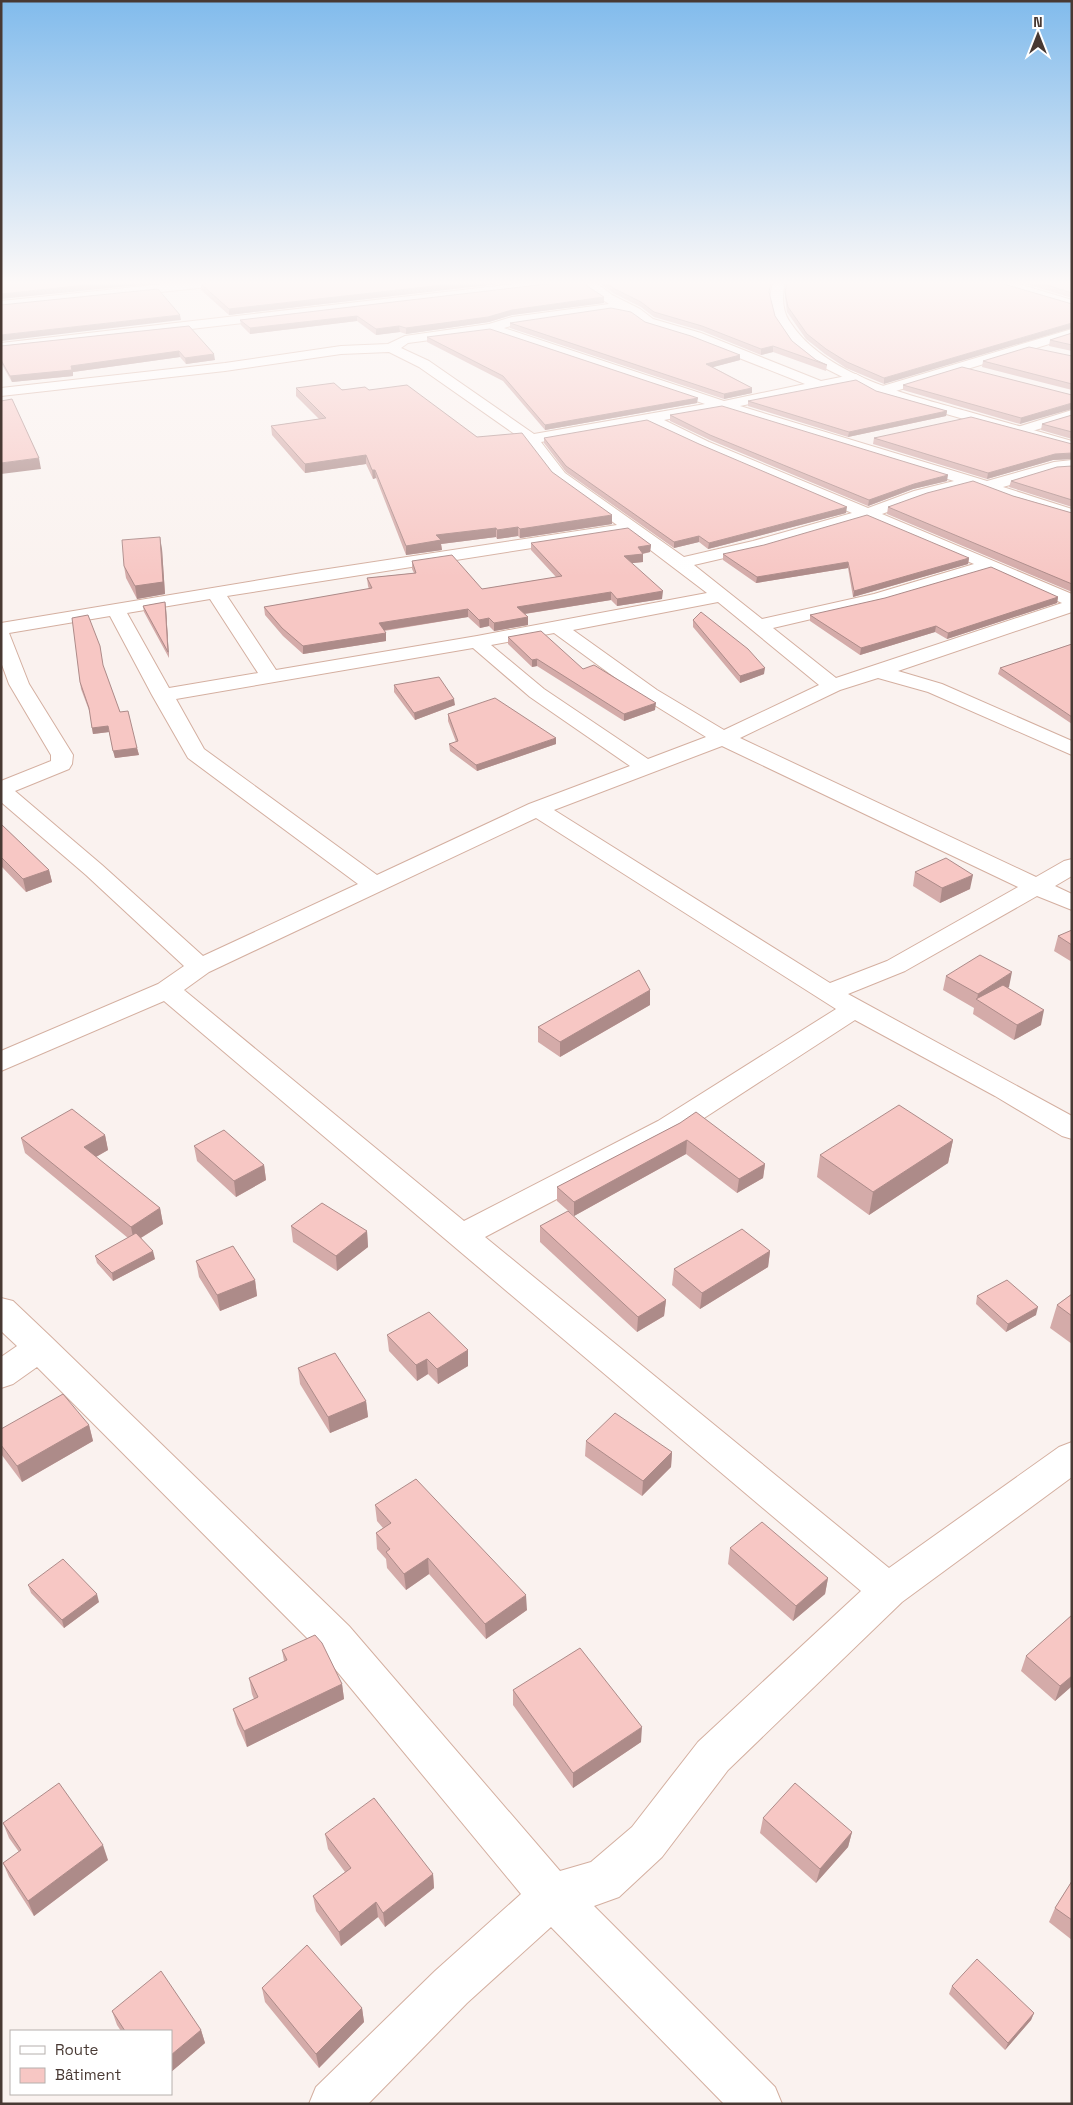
<svg xmlns="http://www.w3.org/2000/svg" width="1073" height="2105" viewBox="0 0 1073 2105" font-family="'Space Grotesk',sans-serif">
<style>
.lines{fill:none;stroke-linecap:round;stroke-linejoin:round}
.minor-casing{stroke:#d4afa0;stroke-width:2}
.tertiary-casing{stroke:#d4afa0;stroke-width:2}
.minor{fill:#fff;fill-rule:evenodd}
.tertiary{fill:#fff;fill-rule:evenodd}
.wall{fill:#d4aba9}
.shaded-wall{fill:#ad8b89}
.building{fill:#f7c7c4;stroke:#ad8b89}
</style>
<rect width="100%" height="100%" fill="#faf2ef"/>
<g class="lines">
<g class="minor-casing">
<path id="minor" d="M183,282H223L217,286L1,309V301Z
M531,282H569L563,286L1,351V343Z
M583,282H595L612,295L640,309L653,319L701,333L821,381L856,374L863,378L861,381L740,406L987,481L1054,462L1072,460V470L1055,472L1003,487L1072,509V519L1012,501L972,486L925,498L882,514L1072,594V612L898,671L942,684L1072,741V755L928,692L878,678L840,690L740,738L1036,877L1064,861L1072,859V876L1055,886L1072,894V910L1037,896L905,971L848,994L1072,1116V1139L1062,1136L995,1096L855,1020L678,1135L485,1237L889,1568L1059,1447L1072,1442V1477L902,1602L728,1770L662,1857L619,1897L594,1906L775,2087L782,2104H724L551,1927L467,2003L368,2104H309L316,2087L435,1971L521,1894L321,1652L37,1367L13,1384L1,1388V1357L17,1346L1,1331V1298L13,1301L52,1338L349,1626L560,1871L591,1862L632,1827L698,1742L861,1591L164,1001L1,1071V1051L158,984L184,966L86,875L1,802V781L51,761V755L9,684L1,662V623L302,573L617,525L553,479L526,442L419,367L389,352L341,354L225,371L1,396V388L225,363L341,346L388,344L405,336L489,324L512,317L609,304L588,290ZM611,311L632,315L645,325L691,339L805,384L724,401L504,328L514,325ZM490,332L705,404L534,434L429,361L401,348L408,343ZM722,409L954,481L914,491L868,508L709,442L664,420ZM647,423L699,448L852,513L753,541L684,557L565,473L541,442ZM866,519L974,564L874,594L762,619L694,565L763,549ZM628,533L707,593L477,636L276,670L227,596ZM990,571L1062,603L836,678L773,628L884,602ZM210,599L258,673L169,688L127,613ZM718,602L819,685L724,730L657,690L573,630ZM110,616L152,695L188,758L358,884L203,956L102,865L15,791L69,769L72,764L73,755L29,684L9,633ZM554,633L643,698L706,737L648,759L544,689L491,645ZM473,648L530,697L630,766L529,804L377,875L204,749L176,699ZM722,746L1018,887L887,961L830,983L554,810ZM536,818L836,1009L658,1121L464,1221L184,990L209,972Z
M993,282H1012L1072,300V308L995,285Z
M1072,329V337L886,394H876L874,391L876,388Z
M1072,410V419L1019,435L1014,434L1012,431L1014,428Z"/>
</g>
<g class="tertiary-casing">
<path id="tertiary" d="M773,282H785C782,295 782,311 790,322C824,375 909,395 966,411C1001,421 1036,431 1072,441V450L876,394L817,364L793,345L776,321L770,297Z"/>
</g>
<use href="#minor" class="minor"/>
<use href="#tertiary" class="tertiary"/>
</g>
<path class="wall" d="M218,282H514L229,315L201,290V284Z
M598,282H771L769,293L775,316L792,341L816,360L827,365L826,371L773,352L761,355L702,331L654,317L641,307L613,293Z
M787,282H997L884,384L846,368L825,354L806,339L787,312L785,297Z
M1019,282H1072V298Z
M563,283L587,286L604,297V303L512,315L489,322L406,334L400,332L376,335L357,321L250,334L241,325L240,320Z
M645,322L740,360L713,367L752,388V393L724,399L510,328V323Z
M189,326L215,360L186,364L180,357L73,372V376L12,382L1,363V346Z
M1072,333V351L1049,346L1050,340Z
M427,337L697,403L545,430L503,381L427,342Z
M1072,356V390L982,367L983,361Z
M903,385L1072,395L1020,424L903,390Z
M296,388L369,390L477,437L552,472L612,524L520,538L518,536L497,539L496,537L441,544L442,550L406,555L376,478L373,479L366,464L305,473L272,435L271,426L319,419L296,396Z
M876,391L947,411L946,416L848,437L748,406V401Z
M670,415L947,481L913,489L868,506L710,440L670,421Z
M1072,415V439L1041,430L1042,424Z
M544,438L699,444L846,513L708,549L699,542L674,548L566,472L544,443Z
M874,438L1072,444V459L1053,460L987,479L873,444Z
M1072,466V507L1009,487L1011,481Z
M1013,496L1072,513V592L887,514L888,507Z
M531,543L651,545L650,552L643,554V562L631,563L662,599L617,606L611,600L525,614L528,617V625L494,631L489,626L480,628L468,617L384,631L386,633V641L303,654L283,636L265,615L264,607L369,589L368,586L367,578L414,573L412,569V561L482,589L556,577L531,550Z
M162,549L165,594L137,599L126,578L124,566Z
M723,554L969,558L968,564L853,597L848,568L756,583L723,560Z
M1058,597L1057,603L947,639L935,632L860,655L810,621V615Z
M165,602L166,608L169,658L144,612L143,606Z
M693,620L764,674L740,683L693,627Z
M508,637L583,669L655,710L624,721L537,666L532,667L508,644Z
M1072,644V724L998,674L1000,668Z
M103,666L120,712L137,748L139,755L115,758L109,732L93,734L90,713L81,689L80,682Z
M394,685L455,705L415,720L394,692Z
M448,714L556,744L477,771L450,751L449,744L456,742L448,721Z
M1,824L49,870L52,882L26,892L1,866Z
M915,872L970,889L940,903L913,886Z
M1072,930V962L1054,951L1058,936Z
M946,976L1009,987L1008,988L1041,1025L1014,1040L973,1014L974,1008L943,990Z
M650,1005L560,1057L538,1042V1027Z
M680,1123L765,1164L763,1178L737,1193L686,1154L574,1216L557,1201V1187Z
M105,1135L108,1150L96,1157L160,1208L163,1224L141,1238L155,1259L113,1281L97,1263L95,1256L128,1238L25,1153L21,1138Z
M953,1140L948,1163L869,1215L817,1177L820,1155Z
M194,1146L264,1165L266,1180L236,1197L197,1161Z
M291,1226L367,1231L368,1247L337,1271L293,1242Z
M540,1226L666,1300L664,1316L637,1332L540,1242Z
M770,1251L768,1267L700,1309L672,1285L674,1269Z
M196,1261L255,1280L257,1296L220,1311L199,1277Z
M1072,1294V1344L1050,1328L1057,1305Z
M977,1296L1036,1315L1006,1332L976,1304Z
M387,1335L468,1350V1366L438,1384L428,1374L417,1381L389,1351Z
M298,1368L366,1401L368,1417L330,1433L300,1384Z
M89,1425L93,1441L22,1482L1,1454V1429Z
M586,1441L672,1452L671,1467L642,1496L585,1456Z
M375,1505L527,1610L486,1639L429,1574L406,1590L387,1568L386,1559L377,1549L376,1533L383,1528L377,1521Z
M730,1548L828,1578L825,1594L793,1621L728,1564Z
M28,1585L99,1602L64,1628L31,1593Z
M1072,1615V1686L1055,1701L1021,1671L1026,1656Z
M282,1650L342,1684L344,1699L247,1747L237,1724L233,1709L254,1699L252,1694L249,1678L284,1661Z
M513,1690L641,1742L573,1788L513,1705Z
M763,1818L852,1832L848,1847L816,1883L760,1833Z
M3,1823L108,1860L34,1916L9,1877L3,1863L19,1852L9,1838Z
M325,1834L433,1874L434,1888L385,1927L378,1917L341,1946L316,1911L313,1896L345,1872L328,1849Z
M1072,1881V1940L1049,1922L1055,1908Z
M952,1986L1034,2013L1031,2020L1005,2050L949,1994Z
M262,1988L362,2008L364,2022L319,2068L265,2002Z
M112,2011L201,2030L205,2043L171,2072V2031H121L117,2025Z"/>
<path class="shaded-wall" d="M114,282H150V284L1,299V294Z
M469,282H514L229,315V309Z
M604,297V303L512,315L489,322L406,334V328L512,310Z
M180,315L181,320L1,341V335Z
M357,316V321L250,334V328Z
M1072,323V328L884,384V378Z
M399,326L400,332L376,335V329Z
M773,346V352L761,355V349Z
M179,351L180,357L73,372V376L12,382L10,376L71,366Z
M214,354L215,360L186,364L185,358Z
M740,355V360L706,369V364Z
M752,388V393L724,399V394Z
M698,398L697,403L545,430V425Z
M1072,403V409L1020,424L1021,418Z
M947,411L946,416L848,437L849,432Z
M1072,453V459L1053,460L987,479L988,473L1055,454Z
M366,455V464L305,473V464Z
M39,458L41,469L1,474V463Z
M372,470H375L376,478L373,479Z
M948,475L947,481L913,489L868,506L869,500L914,484Z
M847,507L846,513L708,549L709,543Z
M612,515V524L520,538V529Z
M518,527V536L497,539V530Z
M496,528V537L441,544L442,550L406,555V546L436,535Z
M699,536V542L674,548V542Z
M160,537L162,549L165,594L137,599L135,586Z
M651,545L650,552L640,554H643V562L624,564V556L638,547Z
M969,558L968,564L853,597L854,591Z
M848,562V568L756,583L757,577Z
M663,591L662,599L617,606V599Z
M611,592V600L517,615V607Z
M1058,597L1057,603L947,639L948,633Z
M165,602L166,608L169,658L168,652Z
M468,609V617L379,631V623Z
M528,617V625L494,631V623Z
M489,618V626L480,628L479,620Z
M936,626L935,632L860,655L861,648Z
M386,633V641L303,654V646Z
M537,659V666L532,667V660Z
M765,668L764,674L740,683V676Z
M454,699L455,705L415,720L414,713Z
M656,703L655,710L624,721V714Z
M108,726L109,732L93,734L92,728Z
M556,738V744L477,771L476,765Z
M137,748L139,755L115,758L113,751Z
M49,870L52,882L26,892L23,879Z
M973,875L970,889L940,903L942,888Z
M1012,972L1009,987L983,1003L977,999L978,994Z
M650,990V1005L560,1057V1042Z
M1044,1010L1041,1025L1014,1040L1017,1025Z
M105,1135L108,1150L87,1162L84,1147Z
M687,1140L686,1154L574,1216V1202Z
M953,1140L948,1163L869,1215L873,1192Z
M765,1164L763,1178L737,1193L739,1179Z
M264,1165L266,1180L236,1197L234,1181Z
M160,1208L163,1224L134,1242L131,1227Z
M367,1231L368,1247L337,1271L336,1256Z
M153,1251L155,1259L113,1281L112,1273Z
M770,1251L768,1267L700,1309L702,1293Z
M255,1280L257,1296L220,1311L217,1295Z
M666,1300L664,1316L637,1332L638,1317Z
M1038,1307L1036,1315L1006,1332L1008,1324Z
M468,1350V1366L438,1384L437,1369Z
M427,1359L428,1374L417,1381L416,1365Z
M366,1401L368,1417L330,1433L328,1417Z
M89,1425L93,1441L22,1482L17,1466Z
M672,1452L671,1467L642,1496L643,1481Z
M428,1558L429,1574L406,1590L404,1574Z
M828,1578L825,1594L793,1621L796,1606Z
M97,1594L99,1602L64,1628L62,1620Z
M526,1595L527,1610L486,1639L485,1624Z
M1072,1676V1686L1055,1701L1060,1686Z
M342,1684L344,1699L247,1747L244,1731Z
M642,1727L641,1742L573,1788V1773Z
M852,1832L848,1847L816,1883L820,1869Z
M103,1845L108,1860L34,1916L28,1901Z
M433,1874L434,1888L385,1927L383,1913Z
M376,1902L378,1917L341,1946L339,1932Z
M362,2008L364,2022L319,2068L316,2054Z
M1034,2013L1031,2020L1005,2050L1008,2043Z
M201,2030L205,2043L171,2072V2055Z"/>
<path class="building" d="M1,282H114L1,294Z
M217,282H469L229,309L201,284Z
M564,282H585L587,286L604,297L512,310L488,317L406,328L399,326L376,329L357,316L250,328L240,320Z
M605,282H771L769,292L775,316L792,341L816,360L827,365L773,346L761,349L702,326L654,312L641,302L613,288Z
M787,282H997L1072,304V323L884,378L847,362L826,349L807,334L788,307L785,292Z
M1037,282H1072V293Z
M158,289L180,315L1,335V305Z
M611,308L631,312L645,322L691,336L740,355L706,364L752,388L724,394L510,323Z
M189,326L214,354L185,358L179,351L71,366L72,370L10,376L1,360V346Z
M490,329L698,398L545,425L503,376L427,337Z
M1072,333V345L1050,340Z
M1029,347L1072,356V384L983,361Z
M962,367L1072,395V403L1021,418L903,385Z
M856,380L876,391L947,411L849,432L748,401Z
M334,383L342,390L365,387L369,390L407,385L477,437L522,433L552,472L612,515L520,529L518,527L497,530L496,528L436,535L441,540L406,546L375,470H372L366,455L305,464L271,426L326,418L296,388Z
M12,399L39,458L1,463V401Z
M722,406L948,475L914,484L869,500L710,435L670,415Z
M1072,415V432L1042,424Z
M971,417L1072,444V453L1055,454L988,473L874,438Z
M647,420L699,444L847,507L709,543L699,536L674,542L566,466L544,438Z
M1072,466V500L1011,481L1057,467Z
M973,481L1013,496L1072,513V584L888,507L927,493Z
M867,515L969,558L854,591L848,562L757,577L723,554L764,545Z
M628,528L651,545L638,547L643,554L624,556L663,591L617,599L611,592L517,607L528,617L494,623L489,618L479,620L468,609L379,623L386,633L303,646L282,628L264,607L372,588L367,578L416,573L412,561L452,555L482,589L562,576L531,543Z
M160,537L163,582L135,586L124,566L122,540Z
M991,567L1058,597L948,633L936,626L861,648L810,615L885,598Z
M165,602L168,652L143,606Z
M701,612L748,649L765,668L740,676L693,620Z
M88,615L100,646L103,665L120,712L128,711L137,748L113,751L108,726L92,728L89,708L80,682L72,618Z
M541,631L583,669L594,665L656,703L624,714L537,659L532,660L508,637Z
M1072,644V717L1000,668Z
M439,677L454,699L414,713L394,685Z
M495,698L556,738L476,765L449,744L458,741L448,714Z
M1,824L49,870L23,879L1,857Z
M946,858L973,875L942,888L915,872Z
M1072,930V945L1058,936Z
M980,955L1012,972L978,994L946,976Z
M639,970L650,990L560,1042L538,1027Z
M1003,985L1044,1010L1017,1025L976,999Z
M899,1105L953,1140L873,1192L820,1155Z
M72,1109L105,1135L84,1147L160,1208L131,1227L21,1138Z
M696,1112L765,1164L739,1179L687,1140L574,1202L557,1187L680,1123Z
M224,1130L264,1165L234,1181L194,1146Z
M322,1203L367,1231L336,1256L291,1226Z
M568,1211L666,1300L638,1317L540,1226Z
M742,1229L770,1251L702,1293L674,1269Z
M136,1233L153,1251L112,1273L95,1256Z
M233,1246L255,1280L217,1295L196,1261Z
M1007,1280L1038,1307L1008,1324L977,1296Z
M1072,1294V1316L1057,1305Z
M429,1312L468,1350L437,1369L427,1359L416,1365L387,1335Z
M335,1353L366,1401L328,1417L298,1368Z
M63,1394L89,1425L17,1466L1,1445V1429Z
M615,1413L672,1452L643,1481L586,1441Z
M416,1479L526,1595L485,1624L428,1558L404,1574L386,1552L390,1549L376,1533L391,1523L375,1505Z
M762,1522L828,1578L796,1606L730,1548Z
M63,1559L97,1594L62,1620L28,1585Z
M1072,1615V1676L1060,1686L1026,1656Z
M315,1635L322,1643L342,1684L244,1731L233,1709L258,1697L249,1678L287,1660L282,1650Z
M580,1648L642,1727L573,1773L513,1690Z
M59,1783L103,1845L28,1901L3,1863L21,1850L3,1823Z
M795,1783L852,1832L820,1869L763,1818Z
M374,1798L433,1874L383,1913L376,1902L339,1932L313,1896L351,1868L325,1834Z
M1072,1881V1920L1055,1908Z
M307,1945L362,2008L316,2054L262,1988Z
M977,1959L1034,2013L1008,2043L952,1986Z
M161,1971L201,2030L171,2055V2031H125L112,2011Z"/>
<linearGradient id="sky" x2="0" y2="1"><stop stop-color="#81bbec"/><stop offset="0.49" stop-color="#fdf9f8"/><stop offset="1" stop-color="#fdf9f8" stop-opacity="0"/></linearGradient>
<rect width="1073" height="577" fill="url(#sky)"/>
<rect width="1073" height="2105" fill="none" stroke="#483933" stroke-width="5"/>
<rect x="10" y="2030" width="162" height="65" fill="#ffffff" stroke="#b6b0ad"/>
<rect x="20" y="2046" width="25" height="8" fill="#ffffff" stroke="#b6b0ad"/>
<text x="55" y="2055" font-size="15" fill="#483933">Route</text>
<rect x="20" y="2068" width="25" height="15" fill="#f7c7c4" stroke="#b6b0ad"/>
<text x="55" y="2080" font-size="15" fill="#483933">Bâtiment</text>
<g transform="translate(1038 35)" stroke="#ffffff" stroke-width="4" paint-order="stroke">
<path d="M0-4L9 19L0 12L-9 19Z" fill="#483933"/>
<text y="-8" font-size="14" font-weight="bold" text-anchor="middle" fill="#483933">N</text>
</g>
</svg>
